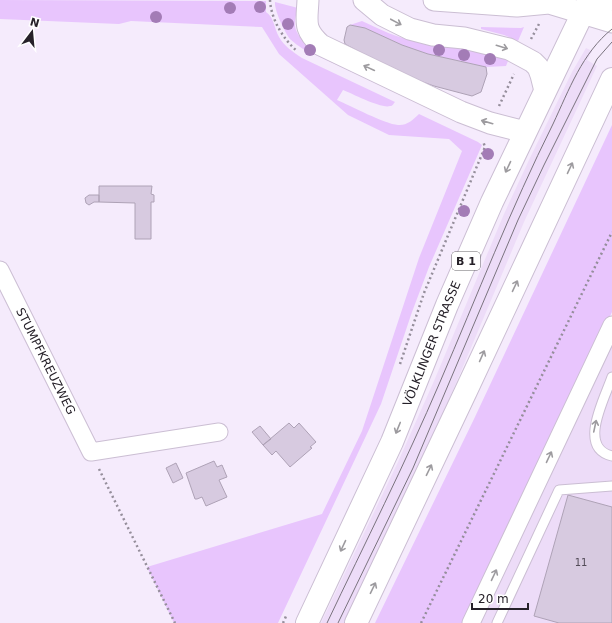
<svg xmlns="http://www.w3.org/2000/svg" width="612" height="623" viewBox="0 0 612 623" font-family="'DejaVu Sans',sans-serif">
<style>
.built{fill:#eddcf8}
.green{fill:#e8c5fd}
.building{fill:#d7cae0;stroke:#aea2b6}
.lines{fill:none;stroke-linecap:round;stroke-linejoin:round}
.service-casing{stroke:#cbbed3;stroke-width:11}
.minor-casing{stroke:#cbbed3;stroke-width:19}
.tertiary-casing{stroke:#cbbed3;stroke-width:23}
.primary-casing{stroke:#cbbed3;stroke-width:24}
.path{stroke:#958e9b;stroke-width:2.5;stroke-dasharray:2 3;stroke-linecap:butt}
.service{stroke:#fff;stroke-width:9}
.minor{stroke:#fff;stroke-width:17}
.tertiary{stroke:#fff;stroke-width:21}
.primary{stroke:#fff;stroke-width:22}
.tram{stroke:#7a737e;stroke-width:1}
.tree{fill:#a37cb6}
.oneway{stroke:#9d9b9f}
.labels{text-anchor:middle;dominant-baseline:central;stroke-width:4;stroke-linejoin:round;paint-order:stroke}
.number-label{font-size:10px;fill:#524b57}
.shield{fill:#fff;stroke:#676469;stroke-width:1}
.shield-label{font-size:11px;font-weight:bold;fill:#262129}
.street-label{font-size:12px;fill:#262129;stroke:#fff}
</style>
<rect width="100%" height="100%" fill="#f5ebfc"/>
<path class="built" d="M586,48L592,51L587,60L597,66L524,222L454,388L418,470L344,623H321L398,462L434,381L504,214L529,160L572,72Z
M612,339V623H479Z"/>
<path class="green" d="M0,0L266,1V12C274,17 274,28 279,37C284,46 293,52 302,58L395,102C393,104 393,106 390,106C382,109 353,94 343,90L337,100C351,106 385,124 398,125C406,126 413,120 419,114L478,142L482,145L429,267L412,312L381,404L278,623H174L147,567L322,514L362,431L419,258L462,151L449,139L389,135L348,115L279,54L262,27L131,21L119,24L0,19Z
M275,2L298,8C293,24 293,30 305,43L386,83L388,89L303,49C299,46 294,43 290,39C285,33 274,10 275,2Z
M362,21C379,29 397,38 416,41C447,47 480,46 508,61L506,66L486,67L428,54L402,45L365,28L350,25Z
M481,27L521,28L524,27L518,41L504,35L481,29Z
M612,125V312L463,623H375L474,419Z"/>
<path class="building" d="M350,25L365,28L402,45L428,54L486,67L487,74L481,92L472,96L434,86L409,77L363,54L345,44L344,40L347,27Z
M99,186H152L151,194L154,195V202H151V239H135V203L99,202Z
M89,195H99V202H94L89,205L86,203L85,198Z
M289,423L294,428L299,423L316,442L310,447L312,448L290,467L276,451L272,455L263,445Z
M260,426L271,439L263,445L252,432Z
M214,461L217,467L222,465L227,477L219,480L227,497L206,506L202,497L197,499H195L186,473Z
M176,463L183,478L173,483L166,468Z
M568,495L612,507V623H559L534,616Z"/>
<g class="lines">
<g class="service-casing">
<path id="service" d="M612,377C605,398 577,448 612,456
M497,623L559,490L612,486"/>
</g>
<g class="minor-casing">
<g id="minor">
<path id="s1" d="M0,270L91,452L219,432"/>
<path d="M471,623L612,325"/>
</g>
</g>
<g class="tertiary-casing">
<path id="tertiary" d="M308,0C307,22 303,29 321,45L461,112L490,123L525,132
M364,0L382,15L410,29L433,35L464,38L509,49L533,62L538,67L541,75L545,91
M434,0L517,6L549,3L556,0
M549,3L612,22
M582,13L610,0"/>
</g>
<g class="primary-casing">
<g id="primary">
<path id="s2" d="M307,623L392,442L447,305L492,202L589,0"/>
<path d="M356,623L466,391L612,79"/>
</g>
</g>
<path class="path" d="M270,0C271,19 283,39 297,51
M531,39L539,24
M499,106L514,74
M400,364L424,293L485,147L483,141
M99,469L175,623
M283,623L287,614
M421,623L612,232"/>
<use href="#service" class="service"/>
<use href="#minor" class="minor"/>
<use href="#tertiary" class="tertiary"/>
<use href="#primary" class="primary"/>
<path class="tram" d="M327,623C365,543 405,464 440,382C477,296 511,208 553,124C569,90 582,53 612,29
M338,623L413,468L518,220L544,165L597,59L612,42"/>
</g>
<g class="tree">
<circle cx="260" cy="7" r="6"/>
<circle cx="230" cy="8" r="6"/>
<circle cx="156" cy="17" r="6"/>
<circle cx="288" cy="24" r="6"/>
<circle cx="310" cy="50" r="6"/>
<circle cx="439" cy="50" r="6"/>
<circle cx="464" cy="55" r="6"/>
<circle cx="490" cy="59" r="6"/>
<circle cx="488" cy="154" r="6"/>
<circle cx="464" cy="211" r="6"/>
</g>
<defs><path id="oneway-shaft" d="M-6 0H5M1.5-3L5.5 0L1.5 3" fill="none" stroke-width="1.6" stroke-linecap="round" stroke-linejoin="round"/></defs>
<g class="oneway">
<use href="#oneway-shaft" transform="translate(396 22) rotate(28)"/>
<use href="#oneway-shaft" transform="translate(502 47) rotate(17)"/>
<use href="#oneway-shaft" transform="translate(369 68) rotate(-155)"/>
<use href="#oneway-shaft" transform="translate(487 122) rotate(-164)"/>
<use href="#oneway-shaft" transform="translate(508 167) rotate(115)"/>
<use href="#oneway-shaft" transform="translate(570 168) rotate(-65)"/>
<use href="#oneway-shaft" transform="translate(515 286) rotate(-65)"/>
<use href="#oneway-shaft" transform="translate(482 356) rotate(-66)"/>
<use href="#oneway-shaft" transform="translate(595 426) rotate(-78)"/>
<use href="#oneway-shaft" transform="translate(398 428) rotate(112)"/>
<use href="#oneway-shaft" transform="translate(549 457) rotate(-65)"/>
<use href="#oneway-shaft" transform="translate(429 470) rotate(-64)"/>
<use href="#oneway-shaft" transform="translate(343 546) rotate(115)"/>
<use href="#oneway-shaft" transform="translate(494 575) rotate(-65)"/>
<use href="#oneway-shaft" transform="translate(373 588) rotate(-64)"/>
</g>
<g class="labels">
<g class="number-label">
<text x="581" y="562">11</text>
</g>
<rect class="shield" x="452" y="252" width="28" height="18" rx="3"/>
<g class="shield-label">
<text x="466" y="261">B 1</text>
</g>
<g class="street-label">
<text stroke="none"><textPath href="#s2" startOffset="306">VÖLKLINGER STRASSE</textPath></text>
<text stroke="none"><textPath href="#s1" startOffset="102">STUMPFKREUZWEG</textPath></text>
</g>
</g>
<g transform="translate(32 32) rotate(16)" stroke="#ffffff" stroke-width="3" paint-order="stroke">
<path d="M0-3L7 15L0 10L-7 15Z" fill="#262129"/>
<text y="-6" font-size="11" font-weight="bold" text-anchor="middle" fill="#262129">N</text>
</g>
<path d="M472 603v6h56v-6" fill="none" stroke="#262129" stroke-width="2"/>
<text x="478" y="603" font-size="12" fill="#262129" stroke="#ffffff" stroke-width="3" paint-order="stroke">20 m</text>
</svg>
